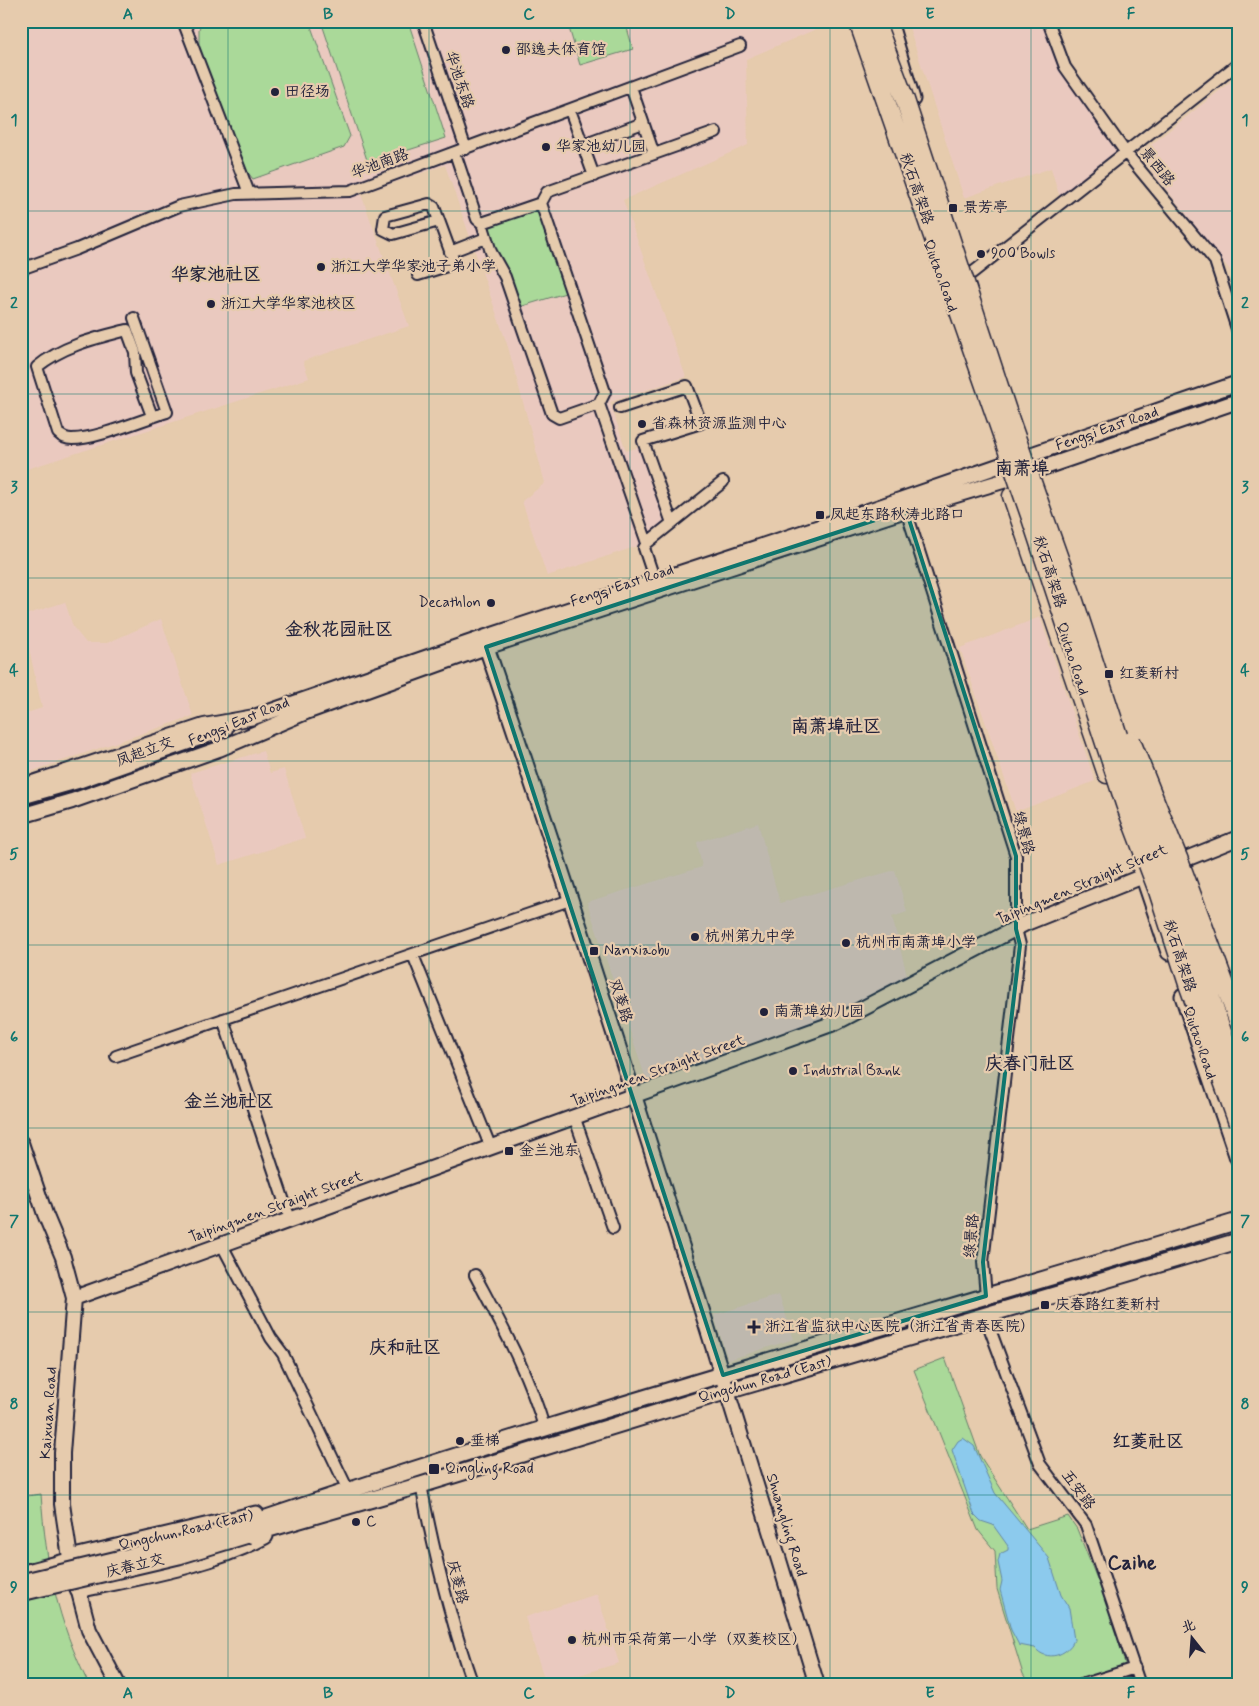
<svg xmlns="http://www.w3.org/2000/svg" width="1259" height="1706" viewBox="0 0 1259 1706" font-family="Mynerve,'LXGW WenKai TC',sans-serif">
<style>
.built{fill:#eac9bf}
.green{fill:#aad999;stroke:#667e6a}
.water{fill:#8ccaed;stroke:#6287a6}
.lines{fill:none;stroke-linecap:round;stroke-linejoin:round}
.street-casing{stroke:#22223b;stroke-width:14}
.secondary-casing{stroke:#22223b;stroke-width:18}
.primary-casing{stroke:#22223b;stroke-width:19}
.highway-casing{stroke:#22223b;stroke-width:21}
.street{stroke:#e6cbad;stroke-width:10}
.secondary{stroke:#e6cbad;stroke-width:14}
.primary{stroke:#e6cbad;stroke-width:15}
.highway{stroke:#e6cbad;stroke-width:18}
.primary-bridge-casing{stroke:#22223b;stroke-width:19;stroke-linecap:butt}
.highway-bridge-casing{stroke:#22223b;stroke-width:21;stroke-linecap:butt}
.primary-bridge{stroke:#e6cbad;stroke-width:15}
.highway-bridge{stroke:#e6cbad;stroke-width:18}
.marked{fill:#0f766e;fill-opacity:0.2;stroke:#0f766e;stroke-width:4;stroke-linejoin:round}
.grid{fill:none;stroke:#0f766e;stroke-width:1;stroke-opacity:0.55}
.poi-dot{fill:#22223b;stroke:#e6cbad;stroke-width:2}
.labels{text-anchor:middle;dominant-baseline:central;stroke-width:4.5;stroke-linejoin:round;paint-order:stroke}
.poi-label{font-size:15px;fill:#22223b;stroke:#e6cbad;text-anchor:start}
.street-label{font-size:15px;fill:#22223b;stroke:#e6cbad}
.quarter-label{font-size:18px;font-weight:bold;fill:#22223b;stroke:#e6cbad}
.district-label{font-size:20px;font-weight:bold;fill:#22223b;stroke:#e6cbad}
.neatline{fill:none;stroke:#0f766e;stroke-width:2}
.grid-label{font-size:16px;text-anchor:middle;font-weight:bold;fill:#0f766e}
</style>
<rect width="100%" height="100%" fill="#e6cbad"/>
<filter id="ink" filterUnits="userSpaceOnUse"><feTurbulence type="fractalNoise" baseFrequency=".02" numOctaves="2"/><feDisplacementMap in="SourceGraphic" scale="10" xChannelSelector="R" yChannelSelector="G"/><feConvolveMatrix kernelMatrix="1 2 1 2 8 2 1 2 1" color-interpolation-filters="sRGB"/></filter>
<g filter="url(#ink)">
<path class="built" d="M21,21H835L746,59L748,145L623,200L686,377L610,402L626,451L640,447L668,533L647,543L547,576L522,501L545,483L508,347L445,165L361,194L409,326L303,361L309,378L21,471Z
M907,21H1042L1059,67L1119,153L1060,198L1051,168L964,198Z
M1238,76V280L1144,161L1143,154L1147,148Z
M65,602L73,627L86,643H107L161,619L193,716L21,775V715L42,708L22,616Z
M1040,617L1095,781L1016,812L960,648Z
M263,751L270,773L284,769L305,838L219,865L190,773Z
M758,823L780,903L895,870L907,912L892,917L908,979L836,1016L657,1083L650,1081L645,1076L587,902L702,867L697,842Z
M779,1295L794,1339L728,1360L714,1315Z
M597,1594L619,1663L546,1685L525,1617Z"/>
<path class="green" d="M202,21H309L350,136L344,147L253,179L245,169L199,48V29Z
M321,21H408L446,138L368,163Z
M567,21H625L633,49L580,65Z
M541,203L572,291L516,308L482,223Z
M945,1358L980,1456L1027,1529L1068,1516L1077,1529L1111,1614L1131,1685H1030L1023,1674L997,1589L995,1551L978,1530L914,1370Z
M41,1494C46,1567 57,1619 89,1685H21V1497Z"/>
<path class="water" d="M963,1438L974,1446L995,1493L1049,1558L1061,1595L1069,1608L1074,1640C1067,1656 1046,1662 1035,1648L1019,1645L1011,1630L1000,1590L1002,1581L998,1562L1000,1554L1008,1550V1546L993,1525L981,1521L974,1514L952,1450L958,1441Z"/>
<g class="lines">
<g class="street-casing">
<path id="street" d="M183,21L249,193
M423,21L466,149
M1048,21L1065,67L1126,153L1215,261L1238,332
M631,87L654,154
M570,110L594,176
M583,145L643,123
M455,153L477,219L482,223
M541,203L605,392L599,404L647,543
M450,252L486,238
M21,269L77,249L179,206L236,194L350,191L740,46
M418,275L447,266L453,259L434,207L429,204L385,216L383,229L393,234L439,221
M967,277L1238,64
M134,318L167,412C141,420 97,439 72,439C66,439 62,437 58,433L37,367C62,346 96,338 127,330L135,352L136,373L152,416
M599,404L559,418L552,414L505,277L491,252L482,223L541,203L547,192L716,132
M620,408L687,386L701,423L643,441L672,523
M906,510L1016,856V929L1020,945L983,1262L986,1296
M655,581L644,548L647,543L723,482
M413,955L491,1148
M223,1019L290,1219
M116,1056L570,900
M575,1119L613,1228
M222,1245L271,1338L283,1354L348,1490
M475,1275C503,1328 528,1372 545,1430
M985,1316L1040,1464L1086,1525L1140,1685
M421,1485C434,1553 450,1619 473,1685
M21,1571L70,1558
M1081,1685L1135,1668"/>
</g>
<g class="secondary-casing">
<path id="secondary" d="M484,640C602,986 711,1335 817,1685
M21,787L204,726L254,717L483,638L871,510L1238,383
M21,797L81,780L225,729
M21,816L72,801L219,749L306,712L486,647L906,510L1013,478L1238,401
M21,1143L45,1214L63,1257L74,1298L62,1453V1504L70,1558L89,1630L118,1685
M74,1298L837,1022L1024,924L1238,838"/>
</g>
<g class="primary-casing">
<path id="primary" d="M889,21L912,99
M1139,863L1169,952
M1213,976L1238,1047
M1183,996L1238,1158
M243,1526C571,1414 906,1322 1238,1221
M248,1535L421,1485L728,1391L1238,1241
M70,1558L256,1514
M78,1590C137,1577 212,1565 265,1536"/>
</g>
<g class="highway-casing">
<path id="highway" d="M1012,496L1107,774"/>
</g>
<use href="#street" class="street"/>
<use href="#secondary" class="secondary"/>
<use href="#primary" class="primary"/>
<use href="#highway" class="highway"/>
<g class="primary-bridge-casing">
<path id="primary-bridge" d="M21,1582L176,1545L239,1527
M21,1593L179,1556L248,1535"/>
</g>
<g class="highway-bridge-casing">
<path id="highway-bridge" d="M858,21L1030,515L1125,804L1158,891L1188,984L1238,1123
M875,21L905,100L1011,423L1074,601L1138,797L1173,887L1238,1079
M1131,741L1178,858L1238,1020"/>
</g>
<use href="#primary-bridge" class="primary-bridge"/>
<use href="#highway-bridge" class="highway-bridge"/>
</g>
</g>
<path class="marked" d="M906,510L1016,856V929L1020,945L983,1262L986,1296L723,1375L486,647Z"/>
<path class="grid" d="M228,21V1685M429,21V1685M630,21V1685M830,21V1685M1031,21V1685M21,211H1238M21,394H1238M21,578H1238M21,761H1238M21,945H1238M21,1128H1238M21,1312H1238M21,1495H1238"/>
<g class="poi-dot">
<circle cx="506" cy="50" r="5"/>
<circle cx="275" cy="92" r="5"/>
<circle cx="546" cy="147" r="5"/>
<rect x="948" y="203" width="10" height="10" rx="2.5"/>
<circle cx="981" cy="254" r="5"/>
<circle cx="321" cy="267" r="5"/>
<circle cx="211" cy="304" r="5"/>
<circle cx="642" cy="424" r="5"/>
<rect x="815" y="510" width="10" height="10" rx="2.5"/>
<circle cx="491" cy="603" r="5"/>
<rect x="1104" y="669" width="10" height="10" rx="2.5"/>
<circle cx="695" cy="937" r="5"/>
<circle cx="846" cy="943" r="5"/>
<rect x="589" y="946" width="10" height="10" rx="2.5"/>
<circle cx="764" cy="1012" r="5"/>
<circle cx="793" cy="1071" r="5"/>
<rect x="504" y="1146" width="10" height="10" rx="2.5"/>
<rect x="1040" y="1300" width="10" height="10" rx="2.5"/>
<path d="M751.5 1319.5h5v5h5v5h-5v5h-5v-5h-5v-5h5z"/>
<circle cx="460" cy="1441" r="5"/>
<rect x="428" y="1463" width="12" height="12" rx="2.5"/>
<circle cx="356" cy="1522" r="5"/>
<circle cx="572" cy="1640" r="5"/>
</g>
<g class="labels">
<g class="poi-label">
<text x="516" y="50">邵逸夫体育馆</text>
<text x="285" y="92">田径场</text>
<text x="556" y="147">华家池幼儿园</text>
<text x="963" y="208">景芳亭</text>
<text x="991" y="254">900 Bowls</text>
<text x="331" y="267">浙江大学华家池子弟小学</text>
<text x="221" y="304">浙江大学华家池校区</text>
<text x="652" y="424">省森林资源监测中心</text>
<text x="830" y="515">凤起东路秋涛北路口</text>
<text x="481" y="603" text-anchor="end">Decathlon</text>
<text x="1119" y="674">红菱新村</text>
<text x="705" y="937">杭州第九中学</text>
<text x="856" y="943">杭州市南萧埠小学</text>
<text x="604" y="951">Nanxiaobu</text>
<text x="774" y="1012">南萧埠幼儿园</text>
<text x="803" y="1071">Industrial Bank</text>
<text x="519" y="1151">金兰池东</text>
<text x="1055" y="1305">庆春路红菱新村</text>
<text x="765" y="1327">浙江省监狱中心医院（浙江省青春医院）</text>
<text x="470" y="1441">垂梯</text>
<text x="445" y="1469">Qingling Road</text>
<text x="366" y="1522">C</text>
<text x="582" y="1640">杭州市采荷第一小学（双菱校区）</text>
</g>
<g class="street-label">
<text transform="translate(459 80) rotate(71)">华池东路</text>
<text transform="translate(380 164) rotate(-20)">华池南路</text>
<text transform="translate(1157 167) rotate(51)">景西路</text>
<text transform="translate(916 189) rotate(71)">秋石高架路</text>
<text transform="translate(940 276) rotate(70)">Qiutao Road</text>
<text transform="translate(1107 429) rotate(-19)">Fengqi East Road</text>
<text transform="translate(1049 572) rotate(72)">秋石高架路</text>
<text transform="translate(622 586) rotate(-18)">Fengqi East Road</text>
<text transform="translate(1072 659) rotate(72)">Qiutao Road</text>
<text transform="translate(239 722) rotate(-22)">Fengqi East Road</text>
<text transform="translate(145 752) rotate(-20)">凤起立交</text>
<text transform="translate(1023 833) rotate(75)">绿景路</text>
<text transform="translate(1082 885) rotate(-23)">Taipingmen Straight Street</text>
<text transform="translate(1179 956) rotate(72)">秋石高架路</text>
<text transform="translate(620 1001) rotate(72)">双菱路</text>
<text transform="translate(1199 1043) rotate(71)">Qiutao Road</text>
<text transform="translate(658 1071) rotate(-20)">Taipingmen Straight Street</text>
<text transform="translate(276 1207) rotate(-20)">Taipingmen Straight Street</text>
<text transform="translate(972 1236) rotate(-85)">绿景路</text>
<text transform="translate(765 1380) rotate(-16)">Qingchun Road (East)</text>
<text transform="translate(49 1413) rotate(-86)">Kaixuan Road</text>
<text transform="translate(1078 1490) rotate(53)">五安路</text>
<text transform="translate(786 1525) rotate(73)">Shuangling Road</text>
<text transform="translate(186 1531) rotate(-13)">Qingchun Road (East)</text>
<text transform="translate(135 1566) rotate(-13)">庆春立交</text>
<text transform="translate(457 1582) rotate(76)">庆菱路</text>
</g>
<g class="quarter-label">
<text x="216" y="275">华家池社区</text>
<text x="1022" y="469">南萧埠</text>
<text x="339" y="630">金秋花园社区</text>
<text x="836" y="727">南萧埠社区</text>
<text x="1030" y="1064">庆春门社区</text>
<text x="229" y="1102">金兰池社区</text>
<text x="405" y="1348">庆和社区</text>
<text x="1148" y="1442">红菱社区</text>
</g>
<g class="district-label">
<text x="1132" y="1563">Caihe</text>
</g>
</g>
<rect width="1259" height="1706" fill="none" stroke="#e6cbad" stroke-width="55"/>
<g transform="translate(1192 1638) rotate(343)" stroke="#e6cbad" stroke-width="4" paint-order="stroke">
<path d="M0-4L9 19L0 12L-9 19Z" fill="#22223b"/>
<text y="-8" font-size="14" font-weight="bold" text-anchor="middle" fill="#22223b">北</text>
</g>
<rect x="28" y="28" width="1204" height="1650" class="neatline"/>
<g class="grid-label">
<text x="128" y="19">A</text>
<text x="328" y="19">B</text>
<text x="529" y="19">C</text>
<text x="730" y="19">D</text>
<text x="930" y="19">E</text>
<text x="1131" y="19">F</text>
<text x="14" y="125">1</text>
<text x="1245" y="125">1</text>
<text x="14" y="308">2</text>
<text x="1245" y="308">2</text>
<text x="14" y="492">3</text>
<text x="1245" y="492">3</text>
<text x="14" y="675">4</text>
<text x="1245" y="675">4</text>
<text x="14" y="859">5</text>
<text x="1245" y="859">5</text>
<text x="14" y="1042">6</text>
<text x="1245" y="1042">6</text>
<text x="14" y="1226">7</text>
<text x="1245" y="1226">7</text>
<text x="14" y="1409">8</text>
<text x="1245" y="1409">8</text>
<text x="14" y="1592">9</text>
<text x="1245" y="1592">9</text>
<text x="128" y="1698">A</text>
<text x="328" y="1698">B</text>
<text x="529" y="1698">C</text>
<text x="730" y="1698">D</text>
<text x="930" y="1698">E</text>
<text x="1131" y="1698">F</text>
</g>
</svg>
